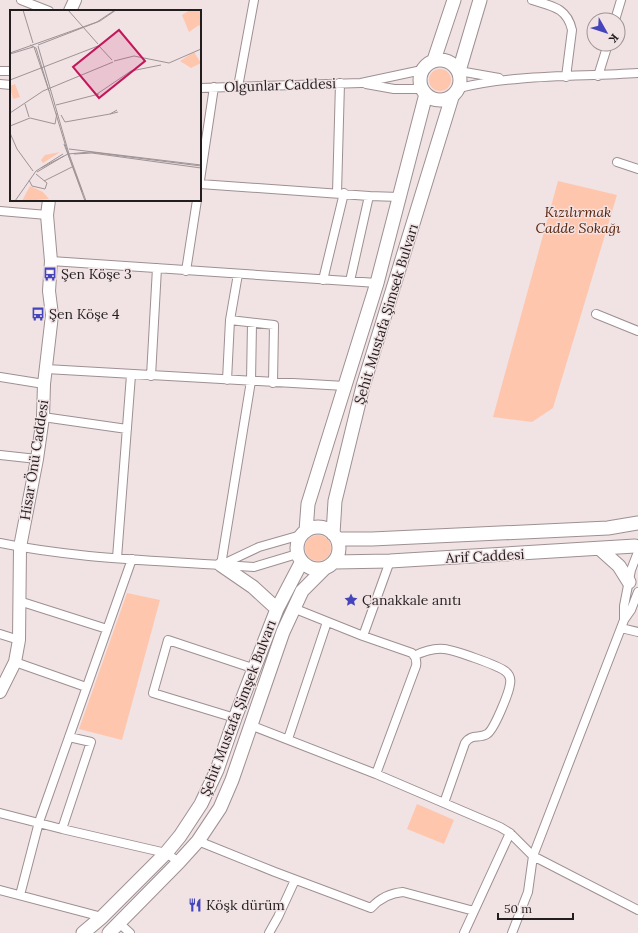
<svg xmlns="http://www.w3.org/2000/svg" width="638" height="933" viewBox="0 0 638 933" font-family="Lora,serif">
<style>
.green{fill:#ffc6ae}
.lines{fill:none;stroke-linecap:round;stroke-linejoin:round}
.minor-casing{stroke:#9e9092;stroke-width:10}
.secondary-casing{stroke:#9e9092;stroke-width:14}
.primary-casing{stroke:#9e9092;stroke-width:15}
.minor{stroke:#fff;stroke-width:8}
.secondary{stroke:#fff;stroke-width:12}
.primary{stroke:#fff;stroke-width:13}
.labels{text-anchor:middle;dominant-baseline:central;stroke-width:3;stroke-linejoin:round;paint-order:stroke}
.street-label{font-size:14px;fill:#221d1e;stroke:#f1e2e4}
.park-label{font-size:14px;font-style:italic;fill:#59240b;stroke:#f1e2e4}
.poi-label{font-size:14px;fill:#221d1e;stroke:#f1e2e4;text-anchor:start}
.inset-road{fill:none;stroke:#9e9395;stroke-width:1}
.view{fill:#c2185b;fill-opacity:0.15;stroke:#c2185b;stroke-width:2}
.inset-edge{fill:none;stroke:#221d1e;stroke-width:2}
</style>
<rect width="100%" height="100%" fill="#f1e2e4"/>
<path class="green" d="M429 80a11 11 0 1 1 22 0a11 11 0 1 1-22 0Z
M558,181L617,195L553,408L532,422L493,417Z
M305 548a13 13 0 1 1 26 0a13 13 0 1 1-26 0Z
M127,593L160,600L122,740L79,729Z
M417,804L454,820L444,844L407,829Z"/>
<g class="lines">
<g class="minor-casing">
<path id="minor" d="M21,0L49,11
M532,0C551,6 567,7 572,30L566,77
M615,20L621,0
M0,71H11
M459,71L499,78
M598,76L608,44
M0,84L11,85
M366,84L394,89H422
M238,87L254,0
M200,88L361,83L422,70
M459,88C517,74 579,77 638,73
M617,162L638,169
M200,180L214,87
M200,184L369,196L399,197
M337,193L340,83
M0,211L47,215
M51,261L377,283
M186,271L197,200
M323,280L344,193
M350,281L369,196
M596,314L638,331
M230,320L274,325L273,383
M46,369L345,386
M151,376L157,268
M0,377L44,384
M227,380L230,320L238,274
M43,417L127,429
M0,455L37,459
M0,543C72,558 147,560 221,565L251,381L252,323
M117,558L131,375
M221,565L259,547L301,535
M223,565L254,567L297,554
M638,592L631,610L624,620L621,628L533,856L638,910
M19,601L107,629
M293,608L363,636L412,653C416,657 417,661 416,666L376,774
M624,620V606L631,570L638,552
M621,628L638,632
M0,634L19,640
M363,636L390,561
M414,656C424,651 434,648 444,649C454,650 497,665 505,671C509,674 511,679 510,684C509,693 494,730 487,734C479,739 472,733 465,743L444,803
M15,662L86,687
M235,718L153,693L168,640L255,669
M250,725L376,774L500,827L510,833L533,856L528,892L512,933
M288,739L327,622
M0,813L62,829L166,853L179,862
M62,829L91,742L69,737
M198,841L275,872L371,908C380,898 390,893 403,892L474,911
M0,890L102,917
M20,895L39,822L132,559
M119,923L130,933
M269,933L278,917L295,880
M464,933L510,833"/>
</g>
<g class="secondary-casing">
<path id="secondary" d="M70,11L75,0
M0,692L15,662L19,640L20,547L37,459L43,417L44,384L52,315L49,291L51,261L47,215L49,200"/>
</g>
<g class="primary-casing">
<path id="primary" d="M420 80a20 20 0 1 1 40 0a20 20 0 1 1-40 0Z
M434,60L454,0
M459,71L480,0
M297 548a21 21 0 1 1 42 0a21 21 0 1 1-42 0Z
M306,531L308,504L377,283L426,94
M333,534L335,501L363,386L452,97
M337,539H372L608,528L638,523
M600,549L619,566L629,582
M334,562L390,561L635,546
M221,565L253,587L277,609
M83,933L102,917L166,853L180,836L201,804L217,770L235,718L277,609L301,563
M109,933L179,862L198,841L220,808L232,780L283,632L302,591L324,569"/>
</g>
<use href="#minor" class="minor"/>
<use href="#secondary" class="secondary"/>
<use href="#primary" class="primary"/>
</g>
<defs>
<g id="bus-bare" transform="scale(1.08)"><path d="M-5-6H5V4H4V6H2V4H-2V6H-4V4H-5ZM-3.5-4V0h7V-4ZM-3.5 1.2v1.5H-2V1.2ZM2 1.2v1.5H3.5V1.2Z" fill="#4445ba" stroke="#f1e2e4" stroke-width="2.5" paint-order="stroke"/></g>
<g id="sight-bare" transform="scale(1.08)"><path d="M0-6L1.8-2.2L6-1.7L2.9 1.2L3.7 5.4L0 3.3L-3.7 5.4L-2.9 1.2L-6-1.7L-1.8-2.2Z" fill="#4445ba" stroke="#f1e2e4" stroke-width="2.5" paint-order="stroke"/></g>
<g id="restaurant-bare" transform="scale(1.08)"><path d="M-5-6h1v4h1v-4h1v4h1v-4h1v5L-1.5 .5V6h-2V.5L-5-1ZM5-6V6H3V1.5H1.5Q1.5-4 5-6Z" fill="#4445ba" stroke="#f1e2e4" stroke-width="2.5" paint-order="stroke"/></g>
</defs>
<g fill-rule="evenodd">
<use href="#bus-bare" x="50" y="274"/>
<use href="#bus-bare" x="38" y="314"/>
<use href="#sight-bare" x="351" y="600"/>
<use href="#restaurant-bare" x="195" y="905"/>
</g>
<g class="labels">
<g class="street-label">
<text transform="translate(280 85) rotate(-2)">Olgunlar Caddesi</text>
<text transform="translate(386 314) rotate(-73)">Şehit Mustafa Şimsek Bulvarı</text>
<text transform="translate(34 460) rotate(-81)">Hisar Önü Caddesi</text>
<text transform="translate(485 556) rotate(-3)">Arif Caddesi</text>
<text transform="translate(238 708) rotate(-69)">Şehit Mustafa Şimşek Bulvarı</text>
</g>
<g class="park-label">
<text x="578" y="212">Kızılırmak<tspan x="578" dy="16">Cadde Sokağı</tspan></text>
</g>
<g class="poi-label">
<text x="61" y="274">Şen Köşe 3</text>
<text x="49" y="314">Şen Köşe 4</text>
<text x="362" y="600">Çanakkale anıtı</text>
<text x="206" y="905">Köşk dürüm</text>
</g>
</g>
<g transform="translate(10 10)">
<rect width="191" height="191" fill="#f1e2e4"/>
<path d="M180,0H191V18L189,15L179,22L172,5ZM184,42L191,53L181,58L170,51ZM5,74L10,87L3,89L0,76ZM50,142L33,153L31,150L35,145ZM20,176L33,182L39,189L12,191Z" fill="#ffc6ae"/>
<path class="inset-road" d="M13,0L23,33M58,0L88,34M20,35L26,38L59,147L75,191M28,35L90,11L106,0M28,36L59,144L76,191M89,36L102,50M24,37L39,81M0,43L87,12L105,0M0,44L23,37M104,51L124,46L159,53L191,39M74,64L103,52M0,70L88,36M87,84L121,61L151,55M15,94L19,107M46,95L89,84M107,100L100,104L108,102M0,103L33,81L74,64M51,105L55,112L100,104M20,108L45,114L47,103M0,116L20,108M0,123L7,139L23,161M54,134L72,181M59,139L191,155M64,144L82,143L191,158M31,158L58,144L80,142L191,156M27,162L54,146M19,170L22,176L35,179L37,173L26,164M34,171L62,157M5,191L26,161L53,144"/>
<path class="view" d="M109,20L135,51L89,88L63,57Z"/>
<rect width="191" height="191" class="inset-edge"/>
</g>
<g transform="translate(606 32) rotate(129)"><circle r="19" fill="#f1e2e4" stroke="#9e9395"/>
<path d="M0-3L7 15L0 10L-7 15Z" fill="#4445ba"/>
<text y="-6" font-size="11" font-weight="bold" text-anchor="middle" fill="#221d1e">K</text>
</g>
<path d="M498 913v6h75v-6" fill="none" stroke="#221d1e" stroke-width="2"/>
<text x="504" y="913" font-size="12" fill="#221d1e" stroke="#f1e2e4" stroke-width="3" paint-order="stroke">50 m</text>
</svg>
